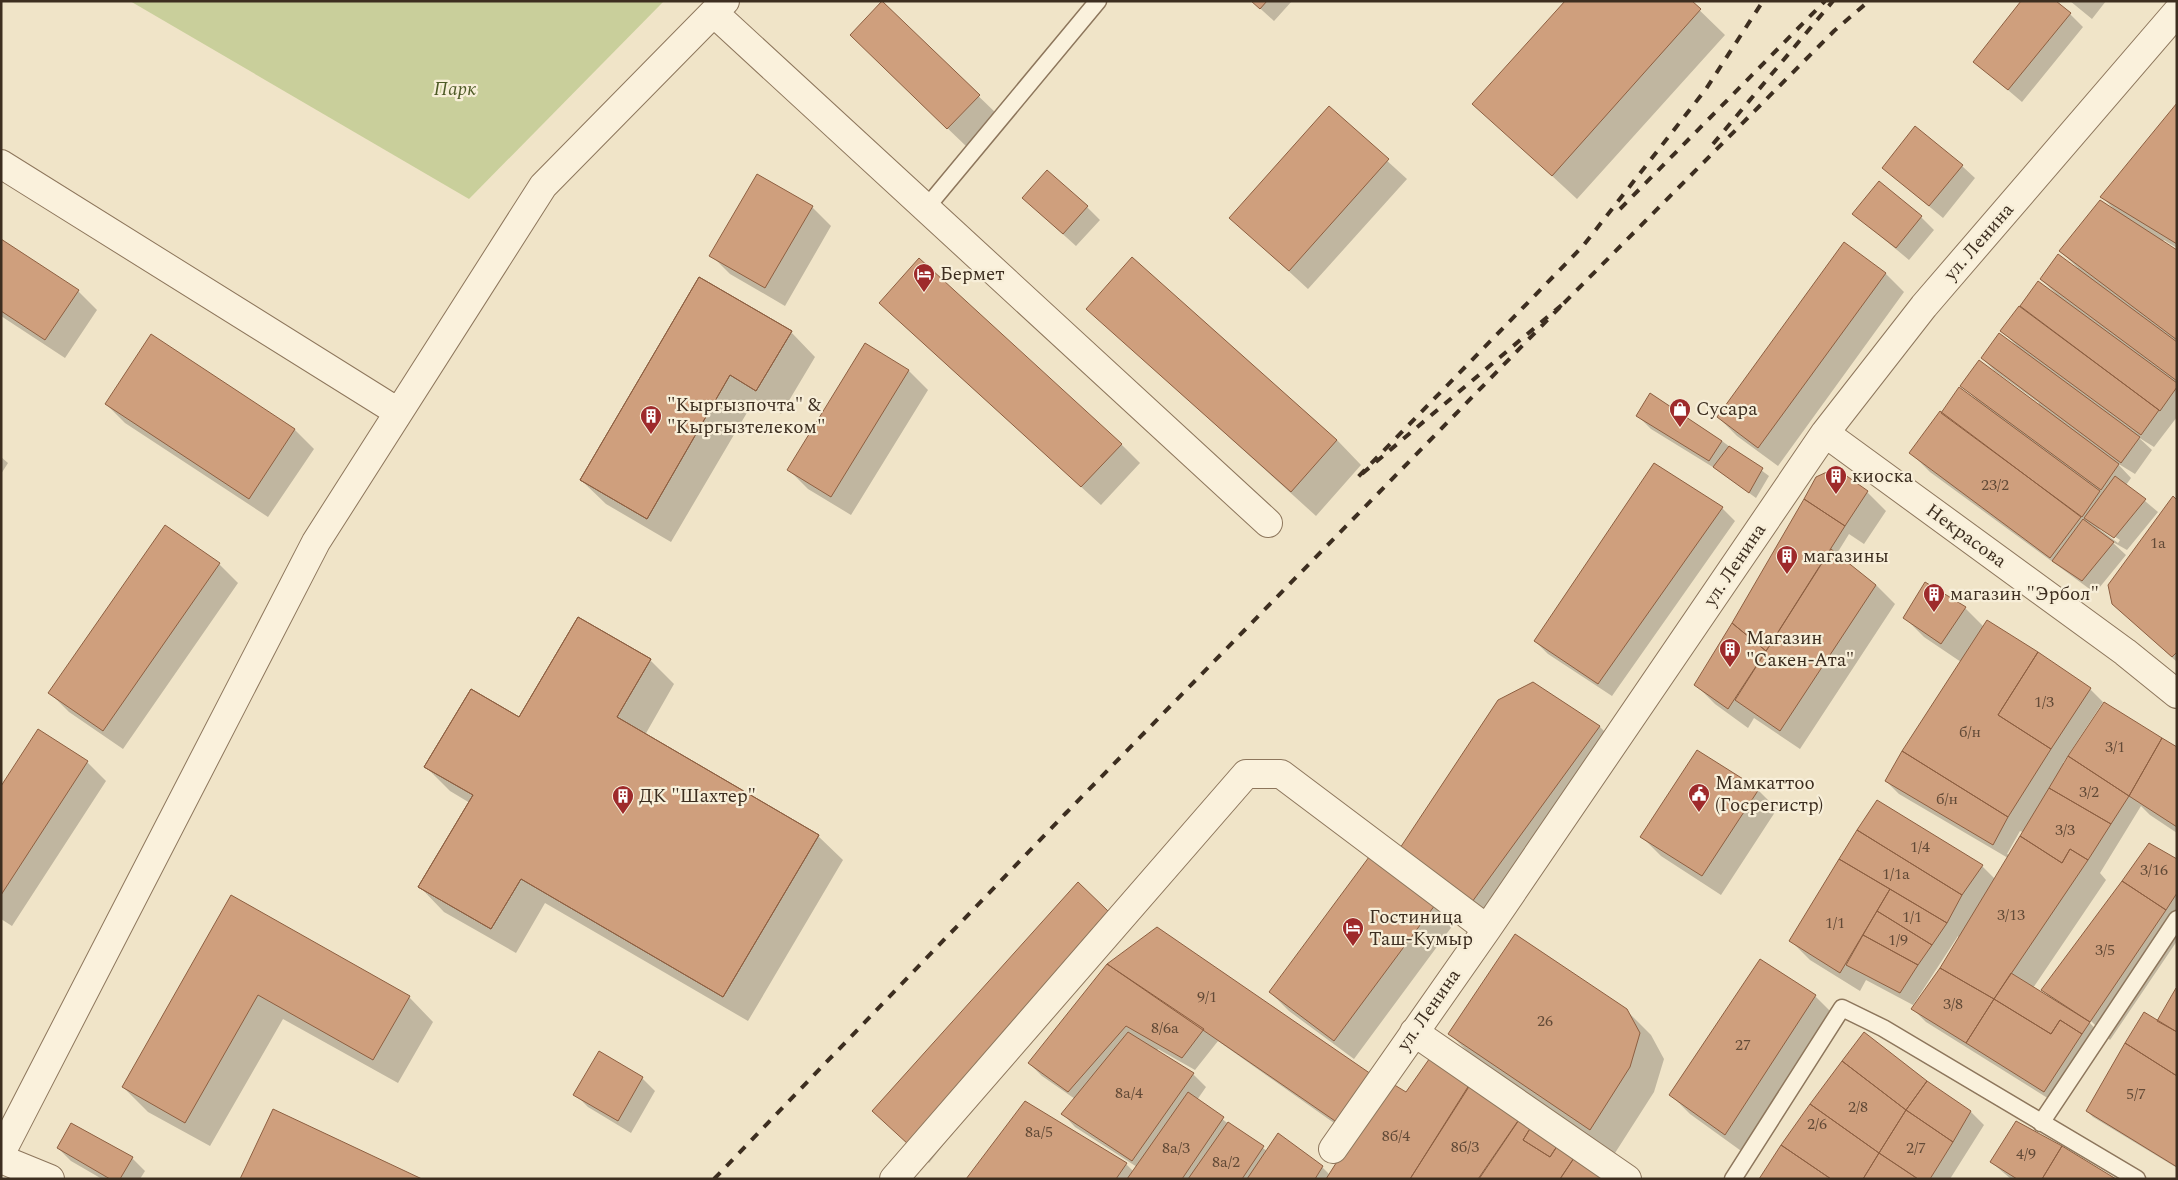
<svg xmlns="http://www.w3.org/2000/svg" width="2178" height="1180" viewBox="0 0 2178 1180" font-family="Spectral,serif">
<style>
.green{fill:#c9cf9b}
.shadow{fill:#0003;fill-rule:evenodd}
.building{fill:#cf9f7d;stroke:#8d5f41}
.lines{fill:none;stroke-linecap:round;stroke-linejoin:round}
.lane-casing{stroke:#8d765c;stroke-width:19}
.street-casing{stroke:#8d765c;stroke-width:30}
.lane{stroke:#faf1dc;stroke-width:16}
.street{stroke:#faf1dc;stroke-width:28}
.rail{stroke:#3d2e20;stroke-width:4;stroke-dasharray:9 9;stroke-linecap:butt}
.labels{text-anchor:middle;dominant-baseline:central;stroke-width:4.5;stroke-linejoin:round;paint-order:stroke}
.number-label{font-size:16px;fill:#624a37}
.park-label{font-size:19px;font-style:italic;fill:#4d5a26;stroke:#f7eed8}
.street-label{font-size:19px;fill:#3d2e20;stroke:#f7eed8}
.poi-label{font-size:19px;fill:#3d2e20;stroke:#f7eed8;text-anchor:start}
</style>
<rect width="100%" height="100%" fill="#f0e4c8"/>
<path class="green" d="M130,1H664L469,199Z"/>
<path class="shadow" d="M1252,1H1292L1274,21Z
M1690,1L1725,35L1577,199L1474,104Z
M2070,1H2106L2092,19Z
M882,3L998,115L967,147L870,54Z
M2070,14L2083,27L2022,102L1974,61Z
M2177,104V248L2164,240L2162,242L2177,251V417L2154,447L2138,437L2152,450L2135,474L2117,463L2131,478L2126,485L2158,512L2127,550L2111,541L2126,555L2095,593L1930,472L1911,453L1941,414L1976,399L1962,386L2038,405L2039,403L1995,371L1982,358L2017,346L2002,331L2038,283L2057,295L2041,279L2078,268L2060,251L2116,211L2102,197ZM2099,526L2120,540L2118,543L2099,529Z
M1329,108L1407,179L1308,289L1231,218Z
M1962,166L1975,178L1943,218L1883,168Z
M812,207L831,226L785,306L730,274L711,255Z
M1087,207L1100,220L1076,246L1036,210Z
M1854,214L1921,217L1934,230L1909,260Z
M1,241L78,291L97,310L65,358L1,316Z
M1133,259L1337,440L1361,465L1316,516L1088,309Z
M1885,273L1904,292L1778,466L1737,436L1718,417Z
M900,322L1121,444L1140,463L1101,505Z
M791,332L815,357L781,414L755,399L671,542L606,504L581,480Z
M151,336L295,430L314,449L268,517L125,423L106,404Z
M866,344L909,371L928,390L851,515L808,489L789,470Z
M1638,416L1722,441L1769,476L1756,498L1716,469L1651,429Z
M1,457L8,463L1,474Z
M1841,473L1867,492L1886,511L1864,544L1849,534L1836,555L1876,585L1895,604L1800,749L1754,718L1748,728L1715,704L1696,685Z
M2177,502V662L2113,604Z
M1722,508L1735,521L1612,696L1548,654L1535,641Z
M219,564L238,583L123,749L69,712L50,693Z
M1965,608L1984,627L2090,689L2103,702L2063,763L2066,765L2177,749V833L2150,815L2141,806L2100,873L2106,880L2033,988L2050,997L2043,990L2177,860V941L2110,1040L2089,1019V1022L2102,1036L2057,1104L1926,1022L1913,1009L1941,968L1959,938L1958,936L1913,1005L1866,980L1860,991L1810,960L1791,941L1839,860L1982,866L1995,879L2008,858L1899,794L1886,781L1961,662L1924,637L1905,618ZM2020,831L2023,832L2009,855L2007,854Z
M650,660L674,684L645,735L818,836L843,860L748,1021L545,903L516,953L444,912L420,887L470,803L450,791L426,767L520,718Z
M1533,684L1600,727L1624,751L1497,925L1426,872Z
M87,762L106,781L12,926L1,919V789Z
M1758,790L1777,809L1721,895L1661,856L1642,837Z
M1078,884L1126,931L966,1116L929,1163L893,1130Z
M231,897L409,997L433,1022L398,1083L283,1019L210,1146L148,1112L123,1087Z
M1437,902L1456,921L1354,1059L1289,1011L1270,992Z
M1760,961L1815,996L1834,1015L1744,1153L1690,1114L1671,1095Z
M1108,965L1370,1075L1407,1094L1432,1057L1613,1179H968L1126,1164L1134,1172L1137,1167L1075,1127L1063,1114L1075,1099L1042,1076L1029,1063ZM1218,1041L1351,1135L1330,1175L1322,1167L1267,1151L1230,1125L1197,1100L1206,1087L1193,1074L1157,1051L1158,1049L1195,1070Z
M2177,992V1168L2093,1117L2087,1111L2158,1022Z
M1626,1010L1651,1035L1664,1059L1654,1092L1615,1153L1475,1059L1450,1034Z
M642,1078L655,1091L631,1133L588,1107L575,1094Z
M1927,1083L1971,1112L1984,1125L1950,1179H1761Z
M58,1148L132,1158L145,1171L140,1179H102L71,1161Z
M1991,1162L2114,1179H2011Z"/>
<path class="building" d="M882,1L980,95L947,129L850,35Z
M1251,1H1267L1260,9Z
M1565,1H1692L1701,9L1552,176L1472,104Z
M2021,1H2056L2071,13L2008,90L1973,62Z
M2177,103V244L2100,197Z
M1329,106L1389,159L1289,271L1229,218Z
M1915,126L1963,165L1929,206L1882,168Z
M1047,170L1088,206L1063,234L1022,198Z
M757,174L813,206L765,288L709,256Z
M1879,181L1922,216L1896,248L1852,214Z
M2100,200L2177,250V340L2059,251Z
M1,239L79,290L45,340L1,311Z
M1844,242L1886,273L1758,448L1717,417Z
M2058,254L2177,342V381L2040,279Z
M1132,257L1337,440L1291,492L1086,309Z
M919,258L1122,444L1081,487L879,303Z
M699,277L792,331L756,391L730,375L647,519L580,480Z
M699,277L792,331L756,391L730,375L647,519L580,480Z
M2038,281L2177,383V387L2160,411L2020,306Z
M2019,306L2159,410L2141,435L2000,331Z
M1999,333L2140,437L2121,463L1981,358Z
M151,334L295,429L249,499L105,404Z
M865,343L909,370L831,497L787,470Z
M1979,360L2119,464L2101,490L1960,386Z
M1959,387L2100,491L2082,517L1941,413Z
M1650,393L1722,441L1709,461L1636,416Z
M1940,411L2081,517L2050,558L1909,453Z
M1729,446L1763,468L1749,493L1713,467Z
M1654,463L1723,507L1598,684L1534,641Z
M1829,471L1841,472L1868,491L1845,526L1804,499L1816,477Z
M2115,476L2146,499L2114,538L2084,518Z
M2173,496L2177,500V652L2172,657L2112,604L2108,585Z
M1804,499L1845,526L1766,651L1732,623Z
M2083,519L2114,542L2082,581L2052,561Z
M165,525L220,563L103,731L48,693Z
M1831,549L1876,585L1780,731L1735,700Z
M1925,582L1966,607L1941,644L1903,618Z
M578,617L651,659L617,717L819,835L723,997L521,879L491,929L418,887L473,795L424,767L471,689L519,717Z
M578,617L651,659L617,717L819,835L723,997L521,879L491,929L418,887L473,795L424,767L471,689L519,717Z
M1987,620L2038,652L1998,715L2051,749L2008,817L1902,751Z
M1732,623L1766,651L1728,709L1694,685Z
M2038,652L2091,688L2051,749L1998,715Z
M1533,682L1600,726L1472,902L1400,848L1498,700Z
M2104,702L2162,738L2129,796L2068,756Z
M38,729L88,761L1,895V786Z
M2162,738L2177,747V827L2129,796Z
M1697,750L1759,789L1702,876L1640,837Z
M1902,751L2008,817L1993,845L1885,781Z
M2068,756L2129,796L2111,824L2049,788Z
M2049,788L2111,824L2088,860L2070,849L2062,863L2020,836Z
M1877,800L1983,865L1962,895L1857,830Z
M1857,830L1962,895L1947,923L1839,859Z
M2020,836L2062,863L2070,849L2088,860L1994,999L1940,968Z
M2149,843L2177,859V893L2166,910L2122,881Z
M1372,853L1438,901L1334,1041L1269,992Z
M1839,859L1890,889L1840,973L1789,941Z
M2122,881L2166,910L2090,1022L2041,990Z
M1078,882L1108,911L947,1097L909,1145L872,1111Z
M1890,889L1947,923L1932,945L1877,911Z
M231,895L410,996L373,1060L258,995L185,1123L122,1087Z
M1877,911L1932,945L1918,965L1863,935Z
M1157,927L1371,1074L1338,1123L1107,964Z
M1515,934L1627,1009L1640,1033L1630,1067L1590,1130L1448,1034Z
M1863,935L1918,965L1900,993L1846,965Z
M1760,959L1816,995L1725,1135L1669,1095Z
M1107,964L1204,1029L1182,1058L1126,1026L1068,1092L1028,1063Z
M1940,968L1994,999L1966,1043L1911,1009Z
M2011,973L2090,1022L2082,1034L2060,1020L2051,1034L1994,999Z
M2176,988L2177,989V1032L2157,1021Z
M1994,999L2051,1034L2060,1020L2082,1034L2044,1092L1966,1043Z
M2144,1012L2177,1032V1076L2125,1043Z
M1128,1032L1194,1073L1132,1161L1061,1114Z
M1864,1032L1927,1081L1906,1110L1842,1061Z
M2125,1043L2177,1076V1167L2086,1111Z
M599,1051L643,1077L618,1121L573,1095Z
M1432,1055L1472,1082L1410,1179H1326L1388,1081L1406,1092Z
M1842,1061L1906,1110L1879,1153L1810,1104Z
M1927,1081L1971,1111L1953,1142L1906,1110Z
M1471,1082L1522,1115L1478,1179H1410Z
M1188,1092L1224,1117L1182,1179H1127Z
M1025,1101L1127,1163L1116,1179H966Z
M1810,1104L1879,1153L1863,1179H1831L1781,1145Z
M273,1109L422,1179H240Z
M1906,1110L1953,1142L1930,1179H1918L1879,1153Z
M1523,1114L1534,1122L1523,1140L1550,1157L1561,1140L1578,1152L1560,1179H1479Z
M2016,1121L2062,1146L2042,1179H2017L1990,1162Z
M1228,1122L1264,1146L1242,1179H1188Z
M1534,1122L1561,1140L1550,1157L1523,1140Z
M71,1123L133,1157L120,1179H110L57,1148Z
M1278,1133L1323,1166L1315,1179H1247Z
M1781,1145L1831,1179H1759Z
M2062,1146L2116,1179H2042Z
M1578,1152L1616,1179H1560Z
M1879,1153L1918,1179H1863Z"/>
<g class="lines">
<g class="lane-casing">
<path id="lane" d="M926,208L1098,1
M2041,1123L2177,919
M1733,1179L1842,1008L1883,1028L2137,1179"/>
</g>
<g class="street-casing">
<path id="street" d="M714,13L1268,523
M1,164L398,412
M1825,433L2125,652L2177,694
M1414,1032L1627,1179
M1333,1149L1487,929L1825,433L1924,306L2177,12
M1,1153L316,542L543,186L725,1
M1,1159L50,1179
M894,1179L1246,774H1281L1487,929"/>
</g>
<use href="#lane" class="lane"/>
<use href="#street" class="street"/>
<path class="rail" d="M1713,144L1833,1
M1620,209L1825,1
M1564,303L1834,31L1869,1
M714,1179L1066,813L1564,303L1357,478L1583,246L1706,89L1763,1"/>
</g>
<defs>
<g id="hotel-pin" transform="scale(1.125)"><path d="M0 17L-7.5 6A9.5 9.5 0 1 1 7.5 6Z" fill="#9e2a2b" stroke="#f7eed8"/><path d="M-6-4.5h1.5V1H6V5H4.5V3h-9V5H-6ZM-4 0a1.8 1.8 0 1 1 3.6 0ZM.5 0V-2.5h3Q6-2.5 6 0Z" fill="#fff"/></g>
<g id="shop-pin" transform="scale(1.125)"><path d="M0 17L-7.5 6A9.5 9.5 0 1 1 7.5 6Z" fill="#9e2a2b" stroke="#f7eed8"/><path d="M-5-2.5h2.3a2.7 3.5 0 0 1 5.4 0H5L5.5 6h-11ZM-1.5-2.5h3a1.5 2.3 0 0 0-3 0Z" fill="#fff"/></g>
<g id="building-pin" transform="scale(1.125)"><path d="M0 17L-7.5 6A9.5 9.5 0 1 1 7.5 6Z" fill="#9e2a2b" stroke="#f7eed8"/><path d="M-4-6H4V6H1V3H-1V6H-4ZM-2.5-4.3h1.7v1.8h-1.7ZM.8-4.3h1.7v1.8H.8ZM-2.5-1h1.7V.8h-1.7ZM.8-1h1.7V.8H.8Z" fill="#fff"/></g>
<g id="civic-pin" transform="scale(1.125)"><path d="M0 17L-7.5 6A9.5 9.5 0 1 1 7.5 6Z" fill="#9e2a2b" stroke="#f7eed8"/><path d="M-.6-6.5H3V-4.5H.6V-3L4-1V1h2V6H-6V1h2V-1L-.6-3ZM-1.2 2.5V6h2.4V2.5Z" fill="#fff"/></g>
</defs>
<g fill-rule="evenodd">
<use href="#hotel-pin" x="924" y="274"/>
<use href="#shop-pin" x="1680" y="409"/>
<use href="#building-pin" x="651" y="416"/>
<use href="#building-pin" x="1836" y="476"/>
<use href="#building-pin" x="1787" y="556"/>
<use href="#building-pin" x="1934" y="594"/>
<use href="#building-pin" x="1730" y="649"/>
<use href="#civic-pin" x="1699" y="794"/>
<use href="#building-pin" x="623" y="796"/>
<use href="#hotel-pin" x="1353" y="928"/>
</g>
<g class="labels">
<g class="number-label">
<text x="1995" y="485">23/2</text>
<text x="2158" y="543">1а</text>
<text x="2044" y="702">1/3</text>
<text x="1970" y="732">б/н</text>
<text x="2115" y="747">3/1</text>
<text x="2089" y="792">3/2</text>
<text x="1947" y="799">б/н</text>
<text x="2065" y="830">3/3</text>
<text x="1920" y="847">1/4</text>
<text x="2154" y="870">3/16</text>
<text x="1896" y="874">1/1а</text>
<text x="2011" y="915">3/13</text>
<text x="1912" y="917">1/1</text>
<text x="1835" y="923">1/1</text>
<text x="1898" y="940">1/9</text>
<text x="2105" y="950">3/5</text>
<text x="1207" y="997">9/1</text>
<text x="1953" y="1004">3/8</text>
<text x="1545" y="1021">26</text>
<text x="1165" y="1028">8/6а</text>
<text x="1743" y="1045">27</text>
<text x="1129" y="1093">8а/4</text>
<text x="2136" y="1094">5/7</text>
<text x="1858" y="1107">2/8</text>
<text x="1817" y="1124">2/6</text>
<text x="1039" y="1132">8а/5</text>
<text x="1396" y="1136">8б/4</text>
<text x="1465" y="1147">8б/3</text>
<text x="1176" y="1148">8а/3</text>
<text x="1916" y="1148">2/7</text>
<text x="2026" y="1154">4/9</text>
<text x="1226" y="1162">8а/2</text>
</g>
<g class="park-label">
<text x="455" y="89">Парк</text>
</g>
<g class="street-label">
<text transform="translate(1979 242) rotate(-49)">ул. Ленина</text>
<text transform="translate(1966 536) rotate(36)">Некрасова</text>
<text transform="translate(1735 565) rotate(-56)">ул. Ленина</text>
<text transform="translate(1429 1010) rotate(-55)">ул. Ленина</text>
</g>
<g class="poi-label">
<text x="940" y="274">Бермет</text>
<text x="667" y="405">"Кыргызпочта" &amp;<tspan x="667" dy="22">"Кыргызтелеком"</tspan></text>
<text x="1696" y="409">Сусара</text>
<text x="1852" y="476">киоска</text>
<text x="1803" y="556">магазины</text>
<text x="1950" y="594">магазин "Эрбол"</text>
<text x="1746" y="638">Магазин<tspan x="1746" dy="22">"Сакен-Ата"</tspan></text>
<text x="1715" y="783">Мамкаттоо<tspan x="1715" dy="22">(Госрегистр)</tspan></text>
<text x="639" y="796">ДК "Шахтер"</text>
<text x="1369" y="917">Гостиница<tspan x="1369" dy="22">Таш-Кумыр</tspan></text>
</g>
</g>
<rect width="2178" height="1180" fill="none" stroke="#3d2e20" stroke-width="5"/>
</svg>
